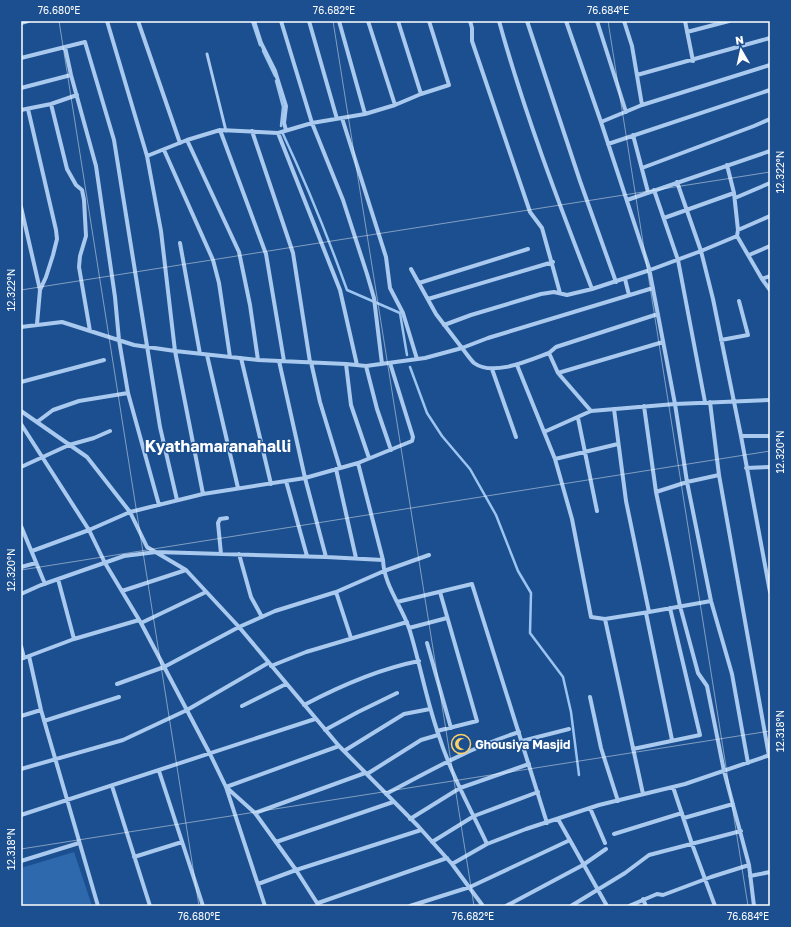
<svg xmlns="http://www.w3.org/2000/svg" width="791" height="927" viewBox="0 0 791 927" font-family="'Golos Text',sans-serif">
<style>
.green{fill:#2e69ad}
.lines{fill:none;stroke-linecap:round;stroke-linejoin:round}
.stream{stroke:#9cc4f0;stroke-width:2.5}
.service{stroke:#a9c9ee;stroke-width:3}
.minor{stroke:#a9c9ee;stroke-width:4}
.ticks{fill:none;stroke:#fff;stroke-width:1;stroke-opacity:0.45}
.labels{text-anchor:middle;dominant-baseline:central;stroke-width:3;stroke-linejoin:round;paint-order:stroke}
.poi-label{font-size:12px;font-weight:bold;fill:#fff;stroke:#1b4f8f;text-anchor:start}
.district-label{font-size:16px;font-weight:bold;fill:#fff;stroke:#1b4f8f}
.neatline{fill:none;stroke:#fff;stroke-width:1.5}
.ticks-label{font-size:10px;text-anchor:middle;fill:#fff}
</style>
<rect width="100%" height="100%" fill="#1b4f8f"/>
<path class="green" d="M74,852L92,906H21V868Z"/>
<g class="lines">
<path class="stream" d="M252,21L260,45
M263,51L275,76
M276,81L283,107L281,126
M283,134C307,185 328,237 347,290L400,313L407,355
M410,367L427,413L442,436L470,469L496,515L518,571L531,593L530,633L563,677L571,712L579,775"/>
<path class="service" d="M207,54L226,131"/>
<path class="minor" d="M107,21L147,156L161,231L175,351L203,494
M138,21L180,143
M254,21L261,43L275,71L286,106L284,123L286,130
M281,21L312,123L343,200L367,274L374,298L382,364
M309,21L337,119
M339,21L365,114
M368,21L395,105
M398,21L421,94
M470,21L472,28V41L530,212L542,228L560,293
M499,21C524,112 558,201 592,289
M527,21L580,181L616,282
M566,21L601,122L649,268L675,404L687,482L711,601L732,674L748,763
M597,21L626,112
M624,21L632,46L642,105
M685,21L693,61
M21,23L28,21
M687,32L729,21
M65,47L71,75L96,166L115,297L119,340L128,393L159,505
M21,58L85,42L114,140L160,427L177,500
M637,75L770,38
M21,88L71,75
M51,104L67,169L76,185L82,190L84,200L86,236L80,256L79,267L90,331
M28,109L56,230L57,239L53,255L46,277L40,290L37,324
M21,110L51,104L77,95
M342,118L386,257L390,288L403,313L417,359
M601,122L642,105L770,65
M220,130L266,254L284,361
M252,131L293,253L310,362
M278,133L340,290L357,365
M633,135L648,192
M187,140L239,252L250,305L258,360
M608,144L770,90
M164,150L213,260L219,283L230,357
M147,156L187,140L220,130L278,133L312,123L365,114L395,105L421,94L449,85L429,21
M727,165L734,193L738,230L737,236L762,279L770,290
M642,168L754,126L770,119
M677,182L701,251L713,299L741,436L770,592
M654,190L678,260L705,402
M735,198L770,183
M627,200L770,151
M21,207L40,290
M664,218L734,193
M738,230L770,216
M180,243L200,354
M749,255L770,246
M411,269L436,314L462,348L488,338L653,288
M625,279L629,295
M762,279L770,276
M419,283L528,249
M428,299L553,262
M444,325L471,315L541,294L554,292L567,295L592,289L650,270L701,251L737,236
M21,327L62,322L134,345L175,351L258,360L346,364L366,366L425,358L462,348C466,353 470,359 474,363C493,377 530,360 549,353L558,373L591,411L675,404L770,400
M721,340L748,335L739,301
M549,353L556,347L658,314
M207,355L238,488
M241,358L271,484
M279,361L305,478L326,557
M311,362L320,402L340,468
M346,364L351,405L369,458
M517,365L555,459L572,519L591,617L605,619L649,612L711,601
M366,366L377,409L391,450
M492,369L516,437
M558,373L663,342
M21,382L104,360
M710,402L719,475L769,756
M644,406L656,492L680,606L698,673L707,686L724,771L749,865L754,906
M614,409L626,501L649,612
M21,411L87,457L130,512L147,547L186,570L239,627L339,746L418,826L452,864L483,906
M578,418L597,511
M37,422L53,410L79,401L128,393
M21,424L89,530L105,563L141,623L210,754L226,787L265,906
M544,432L591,411
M741,436H770
M555,459L618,444
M358,463L383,560C384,585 401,605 409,628C420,663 426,699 438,733C450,772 470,808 487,844
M21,467L69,445L94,438L110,431
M746,468L770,467
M336,469L356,558
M286,481L307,556
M656,492L687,482L719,475
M21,526L45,584
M32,551L89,530L130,512L203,494L305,478L358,463L412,441L413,437L390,363
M221,554L218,523L220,519L227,518
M239,554L251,597L262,617
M21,567L36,563
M58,579L74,639
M122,591L186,570
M336,592L351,638
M21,594L41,585L124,556L156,552L326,557L383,560
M397,602L472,584L547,823
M646,613L672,740
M605,619L643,794
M141,623L206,592
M409,628L447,618
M427,643L451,728
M21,646L24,658
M29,656L41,710L98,906
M21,659L74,639L139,620
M271,666L306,652L407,622
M117,684L164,667L239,627L275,611L336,592L384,571L429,555
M590,697L601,748L618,801
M304,705C340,686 378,669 419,661
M242,706L286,684
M21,716L41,710
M44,721L119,697
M325,730L358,712L397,693
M437,731L477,721L440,592
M522,741L569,729
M633,749L700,735L670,608
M344,751L404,714L430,709
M21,769L123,740L187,710L268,663
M159,771L203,906
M367,774L421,740L438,735
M112,786L150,906
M673,787L692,844L715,906
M386,794C429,771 472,747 519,732
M590,808L605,843
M255,813L365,773
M21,815L315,719
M684,818L733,804
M410,819L460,788L529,764
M558,819L607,906
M614,834L682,813
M276,842L393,802
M432,842L474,816L538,792
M134,857L182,842
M21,861L79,843
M452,864L487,844L526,829L599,805L685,784L770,755
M750,876L770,872
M258,884L296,870L421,830
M643,899L646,906
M318,903L447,858
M319,906L296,870L255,813L226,787L339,746
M410,906L470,887L570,840
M506,906L583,865L606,849
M571,906L625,873L649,855L741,831
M629,906L657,894L663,895L711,877L749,865"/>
</g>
<path class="ticks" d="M59,21L199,906M333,21L474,906M608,21L748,906M21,290L770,172M21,570L770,451M21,849L770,731"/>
<defs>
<g id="mosque-ring" transform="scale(1)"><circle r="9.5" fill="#1b4f8f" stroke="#ffd166" stroke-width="1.5"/><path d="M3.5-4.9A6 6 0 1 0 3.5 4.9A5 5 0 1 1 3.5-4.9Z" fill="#ffd166"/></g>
</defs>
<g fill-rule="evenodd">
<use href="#mosque-ring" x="461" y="744"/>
</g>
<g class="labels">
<g class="poi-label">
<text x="475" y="744">Ghousiya Masjid</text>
</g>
<g class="district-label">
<text x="218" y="446">Kyathamaranahalli</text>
</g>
</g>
<rect width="791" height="927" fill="none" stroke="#1b4f8f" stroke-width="44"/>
<g transform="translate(741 50) rotate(351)" stroke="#1b4f8f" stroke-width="3" paint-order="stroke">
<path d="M0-3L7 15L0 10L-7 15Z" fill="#ffffff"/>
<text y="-6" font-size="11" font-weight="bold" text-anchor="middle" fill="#ffffff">N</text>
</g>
<rect x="22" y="22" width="747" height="883" class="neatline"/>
<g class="ticks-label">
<text x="59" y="14">76.680°E</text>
<text x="334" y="14">76.682°E</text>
<text x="608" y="14">76.684°E</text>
<text transform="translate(780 172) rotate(-90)" y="4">12.322°N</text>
<text transform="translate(11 290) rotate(-90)" y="4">12.322°N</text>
<text transform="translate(780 452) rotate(-90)" y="4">12.320°N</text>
<text transform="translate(11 570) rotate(-90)" y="4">12.320°N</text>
<text transform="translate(780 731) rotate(-90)" y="4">12.318°N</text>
<text transform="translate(11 849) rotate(-90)" y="4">12.318°N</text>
<text x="199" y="920">76.680°E</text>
<text x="473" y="920">76.682°E</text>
<text x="748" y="920">76.684°E</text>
</g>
</svg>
